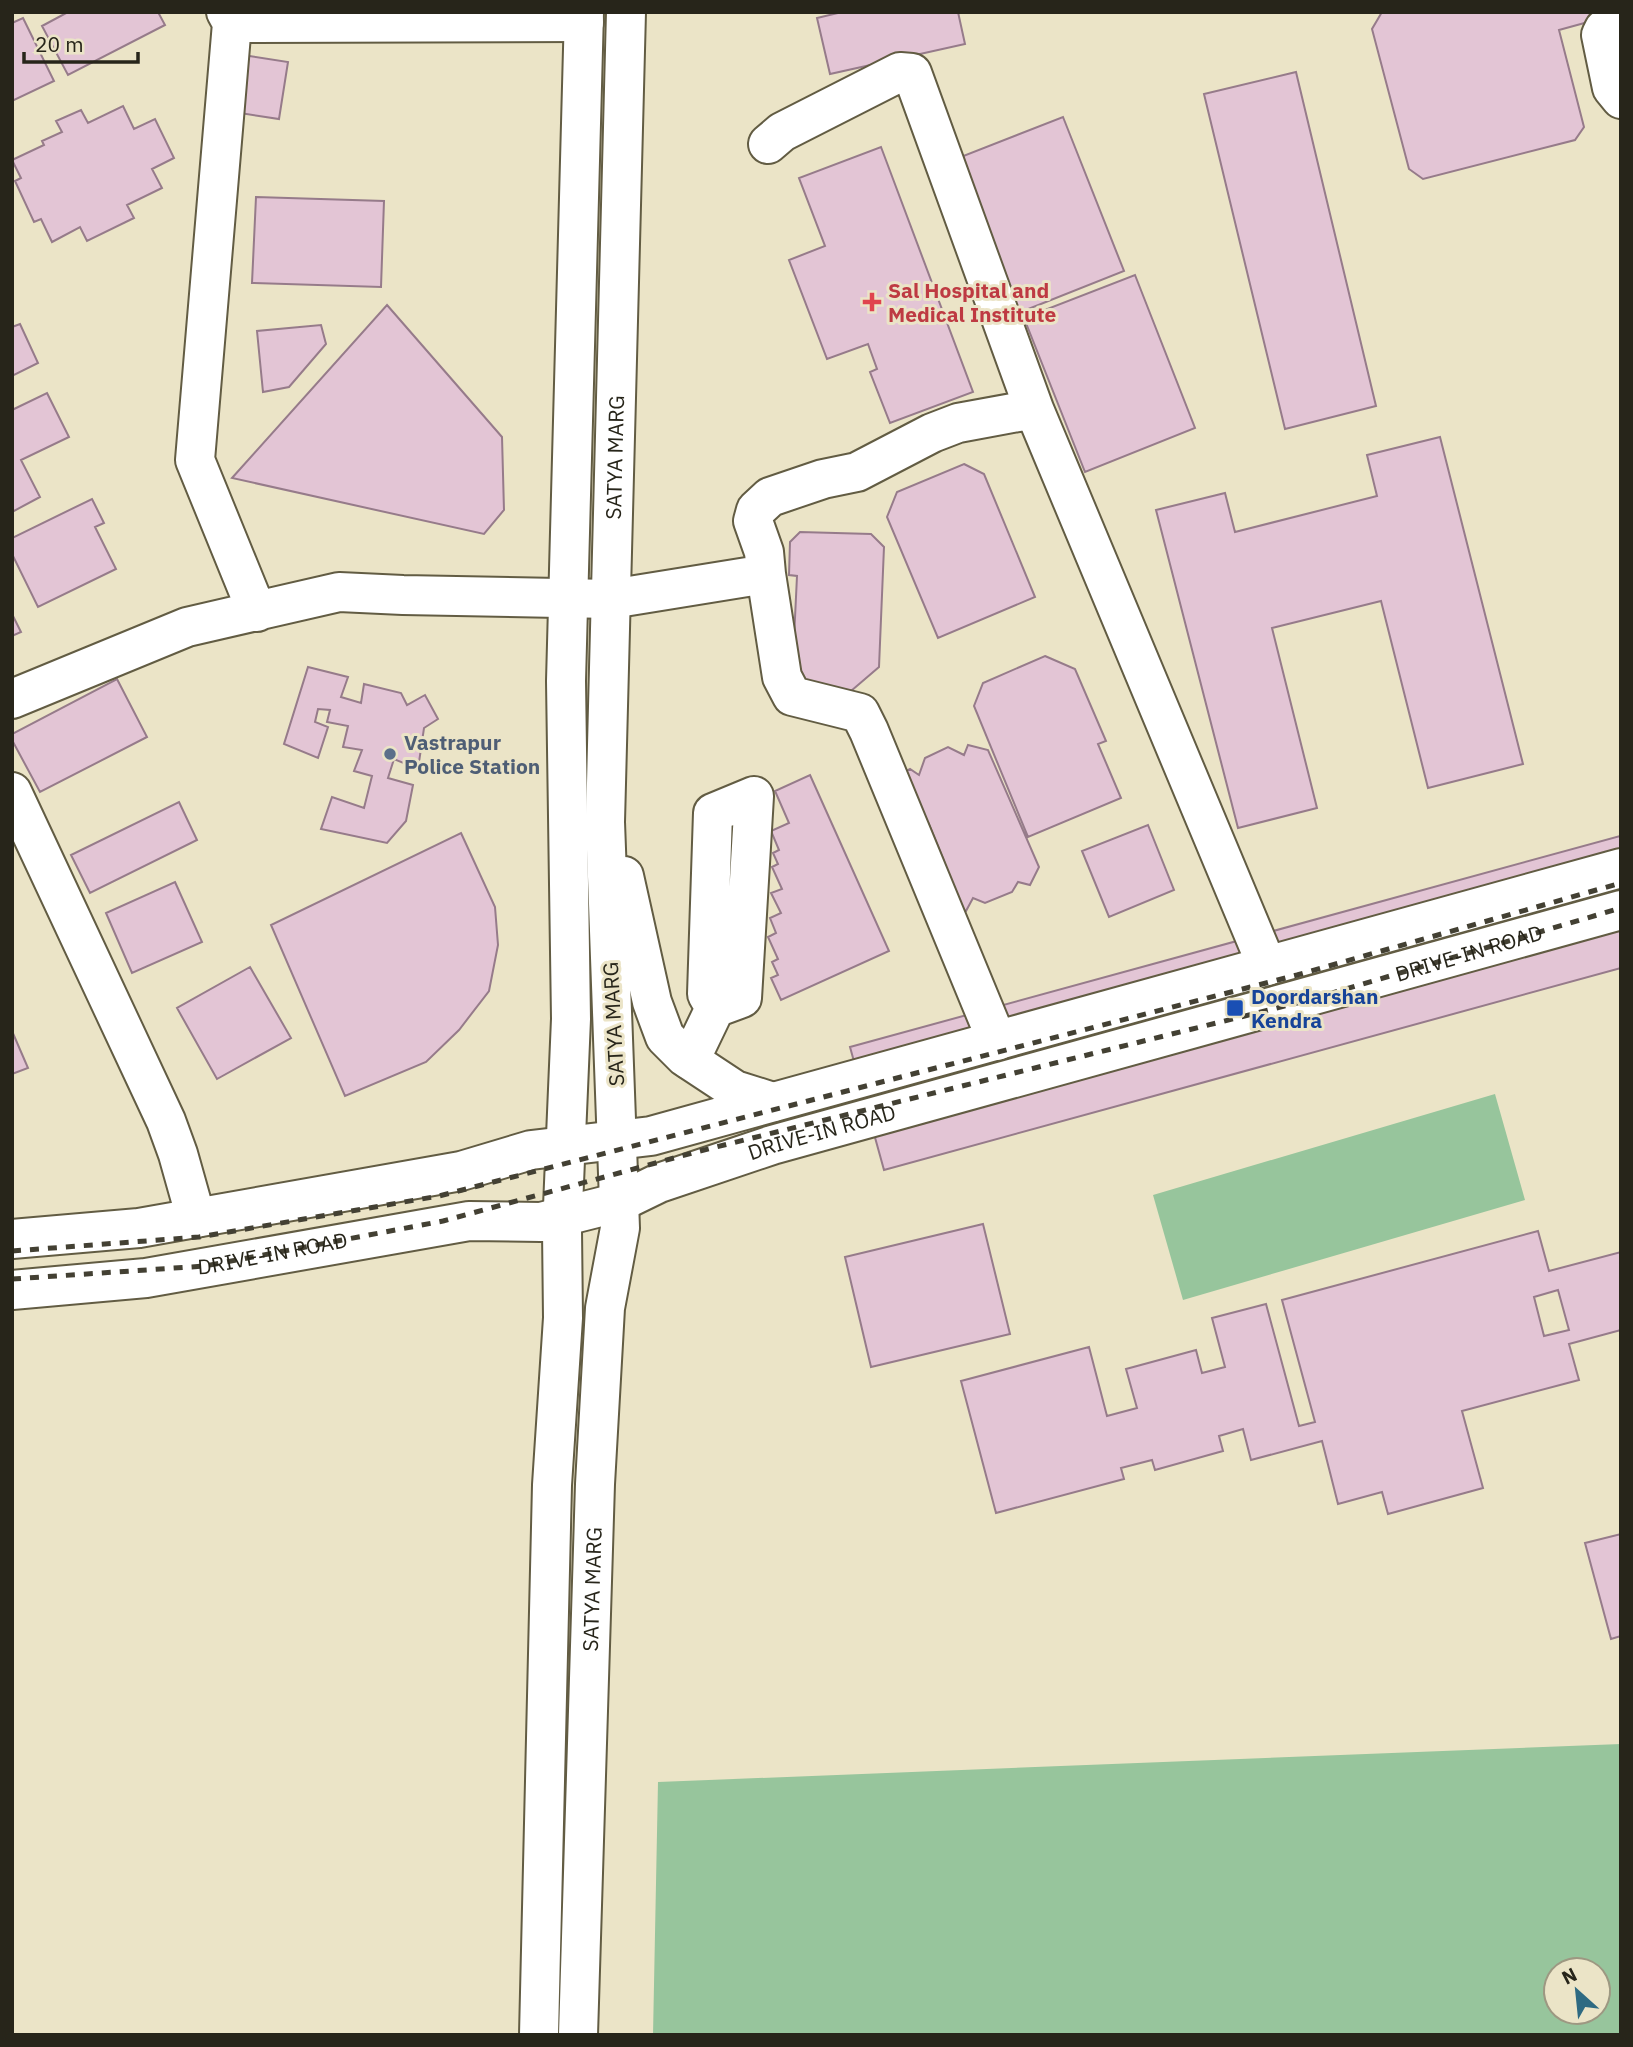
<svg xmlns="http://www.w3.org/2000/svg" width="1633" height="2047" viewBox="0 0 1633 2047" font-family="'IBM Plex Sans',sans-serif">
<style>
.green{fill:#97c59c;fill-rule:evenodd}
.building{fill:#e3c5d5;stroke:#967b8a;stroke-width:2;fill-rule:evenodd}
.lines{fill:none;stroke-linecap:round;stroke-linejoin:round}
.minor-casing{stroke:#625c43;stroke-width:42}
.major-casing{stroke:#625c43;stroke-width:42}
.minor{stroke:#fff;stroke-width:38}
.major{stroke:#fff;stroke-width:38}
.rail{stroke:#434033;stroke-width:5;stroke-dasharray:9 9;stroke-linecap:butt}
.health-dot{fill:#e0444e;stroke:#ebe4c7;stroke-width:2.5}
.service-dot{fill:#5c6f8a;stroke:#ebe4c7;stroke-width:2.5}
.transit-dot{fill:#1a4fb4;stroke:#ebe4c7;stroke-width:2.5}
.labels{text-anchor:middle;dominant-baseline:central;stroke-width:6;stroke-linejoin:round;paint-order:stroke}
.health-label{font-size:21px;font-weight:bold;fill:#be3a42;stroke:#ebe4c7;text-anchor:start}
.street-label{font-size:21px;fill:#27251a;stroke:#ebe4c7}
.service-label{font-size:21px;font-weight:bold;fill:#4e5e75;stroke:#ebe4c7;text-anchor:start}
.transit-label{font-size:21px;font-weight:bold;fill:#164399;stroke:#ebe4c7;text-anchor:start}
</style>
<rect width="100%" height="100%" fill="#ebe4c7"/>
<path class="green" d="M1495,1094L1525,1200L1183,1300L1153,1195Z
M1621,1744V2035H653L658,1782ZM1556,1970H1598V2012H1556Z"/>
<path class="building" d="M68,12H158L165,25L68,75L42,26Z
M842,12H958L965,44L830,74L817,18Z
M1382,12H1621V13L1559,30L1584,127L1575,140L1423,179L1409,169L1372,29Z
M23,18L54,81L12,101V23Z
M236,54L288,62L279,119L227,111Z
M1296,72L1376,406L1285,429L1204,94Z
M123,106L134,129L155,119L174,158L152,169L162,188L127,205L134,218L87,241L80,227L52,242L41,219L34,222L15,181L21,178L12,160L44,145L42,141L62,132L56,121L81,110L88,123Z
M1063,117L1124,271L1013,315L953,160Z
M881,147L973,392L890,423L870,372L877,369L868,344L827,359L789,260L825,246L799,178Z
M256,197L384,201L381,287L252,283Z
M1135,275L1195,428L1085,472L1024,318Z
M387,305L502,437L504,510L484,534L232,478Z
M20,324L38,363L12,376V327Z
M321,325L326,344L289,387L263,392L257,331Z
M47,393L69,437L21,460L40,497L12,512V410Z
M1440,437L1523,764L1428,788L1381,601L1272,628L1317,808L1238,828L1156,510L1225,493L1235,532L1377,496L1367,455Z
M964,464L984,474L1035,597L938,638L887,517L897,492Z
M92,499L104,523L95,527L116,569L38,607L12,554V538Z
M800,532L871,534L884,547L879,667L851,691L798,687L794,639L797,576L789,575L790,542Z
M12,614L21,632L12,636Z
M1045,656L1075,669L1106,741L1098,744L1121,798L1028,837L974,706L983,683Z
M308,667L348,677L341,697L361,703L364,684L401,693L407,705L425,695L438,719L424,728L418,769L394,759L388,778L413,785L406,821L387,843L321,829L332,797L364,808L372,776L354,771L362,750L343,747L348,726L327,722L330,710L318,709L315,722L328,727L318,758L284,744Z
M117,679L147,737L40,792L12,740V734Z
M968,745L988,750L1039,867L1030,885L1018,882L1012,892L985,903L973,898L966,911L949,906L931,867L944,861L928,822L915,827L903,773L910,769L919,775L925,758L948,747L964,755Z
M810,775L889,951L781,1000L771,978L778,975L772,962L778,959L768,937L776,933L770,918L781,913L771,893L782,889L772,867L778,864L773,853L779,850L771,831L789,823L775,791Z
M179,802L197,840L90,893L71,855Z
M1148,825L1174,890L1109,917L1082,851Z
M461,833L495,907L498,945L489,991L459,1030L426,1062L345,1096L271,925Z
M1620,836L1621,968L884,1170L850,1047Z
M175,882L202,942L132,973L106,913Z
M250,967L291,1038L217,1079L177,1008Z
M12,1031L28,1068L12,1074Z
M983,1224L1010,1334L871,1367L845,1257Z
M1538,1231L1549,1271L1621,1252V1330L1569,1344L1579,1380L1462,1411L1483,1488L1388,1514L1382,1492L1338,1504L1322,1441L1251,1460L1243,1429L1219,1436L1223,1451L1155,1470L1152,1460L1121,1468L1124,1479L996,1513L961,1381L1089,1347L1107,1416L1137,1408L1126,1369L1196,1350L1202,1373L1225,1367L1212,1318L1266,1304L1299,1426L1315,1422L1282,1300ZM1558,1290L1569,1330L1544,1336L1534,1297Z
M1621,1534V1636L1611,1639L1585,1543Z"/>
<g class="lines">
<g class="minor-casing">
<path id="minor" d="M226,12L232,23L584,22
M1621,22L1604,29L1601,35L1612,88L1621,99
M232,23L195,460L257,612
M768,144L782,132L900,72L912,73L1034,409
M766,574L764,552L753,521L756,510L770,497L823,479L857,472L932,433L958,423L1034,409L1267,966
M12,699L187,627L339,592L403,595L611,599L766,574L782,677L792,696L860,713L869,731L997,1041
M12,792L166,1121L178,1154L196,1218
M690,1060L715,1008L707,994L713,813L754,796L742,998L715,1008"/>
</g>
<g class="major-casing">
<g id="major">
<path d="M624,876L652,1002L665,1037L685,1057L735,1090L773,1102"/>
<path d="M12,1239L139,1228L461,1171L531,1150L651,1136L1621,868"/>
<path id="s1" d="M12,1290L146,1278L469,1221L541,1222L620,1202L659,1183L772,1145L1621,910"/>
<path d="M539,2035L552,1485L563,1318L562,1230L571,1019L566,681L584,12"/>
<path id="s2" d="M578,2035L595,1484L605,1308L620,1228L605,822L626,12"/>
</g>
</g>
<use href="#minor" class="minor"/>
<use href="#major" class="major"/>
<g class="rail">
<path d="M12,1251L199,1237L439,1196L1297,975L1621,883"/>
<path id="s3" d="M12,1279L205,1266L443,1221L696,1152L1305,1001L1621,908"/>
</g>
</g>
<path class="health-dot" d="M868.5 291.5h7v7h7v7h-7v7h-7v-7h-7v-7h7z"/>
<circle class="service-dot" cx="390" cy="754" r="7"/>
<rect class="transit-dot" x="1226" y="999" width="18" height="18" rx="3.5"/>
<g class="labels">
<g class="health-label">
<text x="888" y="290">Sal Hospital and<tspan x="888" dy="24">Medical Institute</tspan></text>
</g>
<g class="street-label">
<text stroke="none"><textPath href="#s2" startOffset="1580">SATYA MARG</textPath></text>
<text stroke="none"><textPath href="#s3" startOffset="1496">DRIVE-IN ROAD</textPath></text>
<text transform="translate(613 1024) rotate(-93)">SATYA MARG</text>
<text stroke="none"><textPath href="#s1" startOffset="830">DRIVE-IN ROAD</textPath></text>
<text stroke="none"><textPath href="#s3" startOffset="262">DRIVE-IN ROAD</textPath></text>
<text stroke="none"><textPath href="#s2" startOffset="446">SATYA MARG</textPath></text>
</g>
<g class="service-label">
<text x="404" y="742">Vastrapur<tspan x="404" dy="24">Police Station</tspan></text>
</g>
<g class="transit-label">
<text x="1251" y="996">Doordarshan<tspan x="1251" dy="24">Kendra</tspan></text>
</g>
</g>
<rect width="1633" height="2047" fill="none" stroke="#27251a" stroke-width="28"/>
<g transform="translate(1577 1991) rotate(333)"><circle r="33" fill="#ebe4c7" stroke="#9d9882" stroke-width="2"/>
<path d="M0-5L12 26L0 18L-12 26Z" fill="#2e6a82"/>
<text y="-10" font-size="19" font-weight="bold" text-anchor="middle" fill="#27251a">N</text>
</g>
<path d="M24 52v10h114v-10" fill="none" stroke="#27251a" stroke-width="3.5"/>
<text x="35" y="52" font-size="21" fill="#27251a" stroke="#ebe4c7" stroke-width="5" paint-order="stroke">20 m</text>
</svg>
